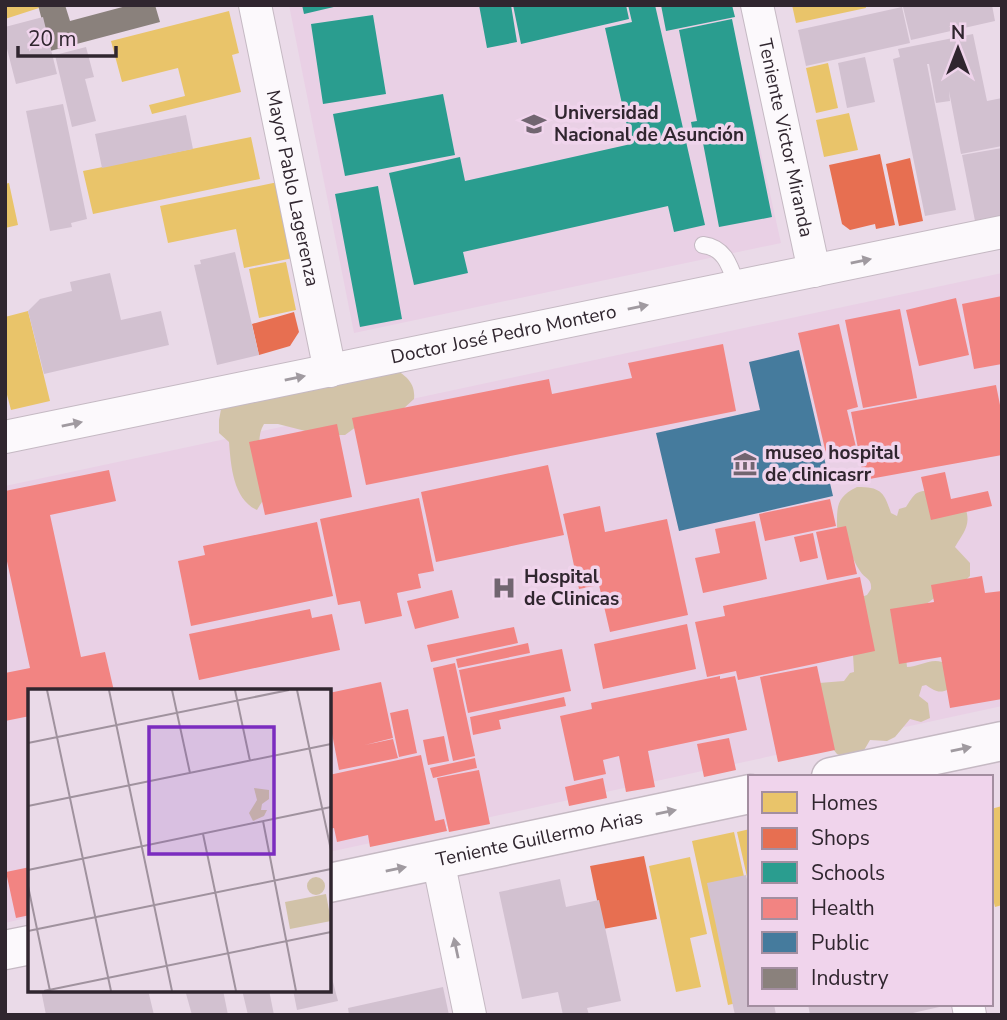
<svg xmlns="http://www.w3.org/2000/svg" width="1007" height="1020" viewBox="0 0 1007 1020" font-family="'Nunito Sans',sans-serif">
<style>
.built{fill:#e9d0e5}
.forest{fill:#d2c3a8}
.homes{fill:#e9c46a}
.shops{fill:#e76f51}
.schools{fill:#2a9d8f}
.health{fill:#f28482}
.public{fill:#457b9d}
.industry{fill:#8a817c}
.building{fill:#d2c1d0}
.lines{fill:none;stroke-linecap:round;stroke-linejoin:round}
.lane-casing{stroke:#c5b9c3;stroke-width:18}
.street-casing{stroke:#c5b9c3;stroke-width:34}
.secondary-casing{stroke:#c5b9c3;stroke-width:41}
.lane{stroke:#fcf9fc;stroke-width:16}
.street{stroke:#fcf9fc;stroke-width:32}
.secondary{stroke:#fcf9fc;stroke-width:38}
.oneway{fill:#a09aa0}
.labels{text-anchor:middle;dominant-baseline:central;stroke-width:7;stroke-linejoin:round;paint-order:stroke}
.poi-label{font-size:19px;font-weight:bold;fill:#30262f;stroke:#f0d4ec;text-anchor:start}
.street-label{font-size:19px;fill:#30262f;stroke:#f0d4ec}
.inset-road{fill:none;stroke:#a0929e;stroke-width:2}
.view{fill:#7b2cbf;fill-opacity:0.15;stroke:#7b2cbf;stroke-width:3.5}
.inset-edge{fill:none;stroke:#30262f;stroke-width:3.5}
</style>
<rect width="100%" height="100%" fill="#eadae8"/>
<path class="built" d="M289,5H728L781,243L354,333Z
M1002,273V706L329,852V691H30V917L5,923V486Z"/>
<path class="forest" d="M389,365C403,374 416,381 414,399L391,420L360,424L345,435H321L278,424H264C251,445 270,476 265,495C264,500 259,506 257,510C233,499 231,466 229,442L219,433V420L222,404Z
M857,487C881,487 884,492 891,513L897,516L899,509L906,507C909,503 912,496 917,493C930,485 953,502 965,507C972,525 963,533 955,547L970,563V576L952,593L937,596L921,608L906,657L907,667C919,667 930,658 942,662L949,689C939,694 935,691 926,685L922,686L919,696L928,703L930,718L921,722L910,719L895,737L887,741L870,740L863,752L848,759L837,754L833,749L819,683L844,681L850,673L854,672L850,601L867,595L871,589C872,578 865,579 860,571C851,558 848,541 837,527C837,507 836,497 857,487Z"/>
<path class="homes" d="M5,5H38L39,8L5,19Z
M792,5H865L866,8L796,23Z
M229,11L239,53L232,55L241,92L152,114L149,105L185,96L178,68L122,82L111,41Z
M828,63L838,108L816,113L806,68Z
M849,113L858,150L824,157L816,120Z
M251,137L260,179L93,214L83,171Z
M278,182L293,258L244,268L236,229L168,243L160,206Z
M9,183L18,225L5,228V184Z
M286,262L296,310L259,318L249,269Z
M28,311L50,401L11,410L5,387V317Z
M1002,806V905L995,907L991,891V809Z
M750,829V886H749L737,832Z
M734,832L750,903V952L740,954L750,1000L728,1005L692,841Z
M690,857L707,934L690,938L701,987L676,992L649,866Z"/>
<path class="shops" d="M880,154L895,225L876,229L875,224L850,230L842,224L829,165Z
M910,158L923,221L899,226L886,164Z
M294,312L299,332L290,346L259,355L252,324Z
M644,856L657,919L603,929L590,866Z"/>
<path class="schools" d="M302,5H338V6L304,14Z
M479,5H511L517,42L487,48Z
M513,5H626L629,19L521,44Z
M628,5H655L705,225L674,232L668,206L463,252L468,273L414,285L389,173L460,157L465,181L631,144L605,28L632,22Z
M661,5H732L735,17L666,31Z
M373,15L386,94L323,104L311,24Z
M732,19L772,217L719,227L703,143L695,144L691,122L697,121L679,30Z
M443,94L455,155L345,176L333,114Z
M378,186L402,319L360,327L335,194Z"/>
<path class="health" d="M1002,296V364L974,369L962,304Z
M956,298L969,355L919,366L906,310Z
M900,309L917,398L863,408L845,320Z
M839,324L858,407L847,410L857,451L827,458L798,333Z
M723,344L736,411L366,485L352,418L549,379L552,394L632,378L628,363Z
M996,385L1002,415V455L864,480L851,412Z
M337,424L352,497L265,515L249,442Z
M548,465L564,535L436,562L421,492Z
M109,470L116,501L50,515L81,657L105,652L114,691H30V716L5,721V673L30,668L5,552V491Z
M945,472L951,499L988,491L992,506L931,520L921,477Z
M419,498L434,571L418,574L421,588L397,593L402,616L365,624L360,601L338,605L320,519Z
M830,499L836,526L765,541L759,514Z
M600,506L605,532L667,519L688,615L610,632L599,585L579,589L563,514Z
M755,521L767,579L703,593L695,558L720,553L715,529Z
M317,522L333,596L191,626L178,561L205,555L203,546Z
M846,526L857,574L827,580L816,532Z
M813,533L818,558L800,562L794,537Z
M982,576L985,593L1002,591V699L950,708L941,657L899,664L890,609L934,602L931,585Z
M860,577L875,651L738,680L736,671L707,677L695,622L725,616L723,606Z
M452,590L459,618L415,629L407,601Z
M310,609L312,618L332,614L340,650L199,680L189,634Z
M687,624L696,669L603,689L594,644Z
M514,627L518,643L431,662L427,645Z
M528,643L530,653L458,668L456,659Z
M562,649L571,691L468,713L459,670Z
M455,663L475,756L453,761L433,668Z
M817,666L835,750L778,762L760,677Z
M720,676V679L735,676L747,730L648,751L655,787L626,792L619,756L603,760L606,774L574,781L560,716L592,709L591,703Z
M381,682L393,738L365,745L393,739L398,758L339,770L329,718V693Z
M564,697L566,706L499,720L501,729L473,735L470,717Z
M408,709L417,753L399,757L390,713Z
M444,736L449,761L428,765L423,740Z
M729,738L736,770L704,777L697,744Z
M421,755L435,821L444,819L447,831L370,847L368,835L337,842L334,828L329,829V775Z
M475,758L477,768L433,778L430,768Z
M479,770L490,824L449,832L437,778Z
M603,778L607,798L569,806L565,787Z
M30,867V915L16,918L6,872Z"/>
<path class="public" d="M799,350L833,496L679,531L656,433L760,410L749,362Z"/>
<path class="industry" d="M38,5H65L70,21L130,5H155L160,22L50,51Z"/>
<path class="building" d="M910,5H992L995,21L911,40L903,7Z
M902,7L910,43L806,66L798,30Z
M43,17L57,74L16,84L5,41V27Z
M973,34L987,101L1002,98V146L961,154L949,91L950,101L936,103L929,64H927L956,210L925,216L893,59L900,57L898,49Z
M86,47L94,77L85,79L96,121L72,127L55,55Z
M865,57L875,102L847,108L838,63Z
M63,104L87,219L71,223L72,227L50,231L26,111Z
M186,115L193,149L102,168L95,134Z
M1002,148V216L975,221L962,155Z
M235,252L259,355L217,365L194,265L201,264L200,260Z
M110,273L121,320L161,311L169,345L44,374L28,311L40,299L72,291L70,282Z
M746,875L750,891V1004H774L776,1015H735L733,1006L707,883Z
M560,879L566,907L599,900L621,1001L587,1008L589,1015H563L558,992L522,999L499,892Z
M329,967L338,1001L297,1010L293,990H329Z
M443,987L449,1015H349L348,1008Z
M41,990H148L154,1015H46Z
M185,990H223L228,1015H192Z
M242,990H269L274,1015H248Z
M808,1004H947L948,1005L904,1015H810Z"/>
<g class="lines">
<g class="lane-casing">
<path id="lane" d="M703,245C726,248 730,267 737,286"/>
</g>
<g class="street-casing">
<g id="street">
<path id="s1" d="M255,5L330,371"/>
<path id="s2" d="M757,5L814,271"/>
<path id="s3" d="M5,437L1002,232"/>
<path d="M438,860L470,1015"/>
<path d="M968,1004L970,1015"/>
</g>
</g>
<g class="secondary-casing">
<g id="secondary">
<path d="M831,777L1002,741"/>
<path id="s4" d="M329,883L750,794"/>
<path d="M5,950L30,945"/>
</g>
</g>
<use href="#lane" class="lane"/>
<use href="#street" class="street"/>
<use href="#secondary" class="secondary"/>
</g>
<defs><path id="oneway-solid" d="M-6-.8H1V-3.2L6.5 0L1 3.2V.8H-6Z" transform="scale(1.75)"/></defs>
<g class="oneway">
<use href="#oneway-solid" transform="translate(861 261) rotate(-12)"/>
<use href="#oneway-solid" transform="translate(638 307) rotate(-12)"/>
<use href="#oneway-solid" transform="translate(295 378) rotate(-12)"/>
<use href="#oneway-solid" transform="translate(72 424) rotate(-12)"/>
<use href="#oneway-solid" transform="translate(961 749) rotate(-12)"/>
<use href="#oneway-solid" transform="translate(666 812) rotate(-12)"/>
<use href="#oneway-solid" transform="translate(396 869) rotate(-12)"/>
<use href="#oneway-solid" transform="translate(456 948) rotate(-102)"/>
</g>
<defs>
<g id="university-bare" transform="scale(1.89)"><path d="M0-5L7-2L0 1L-7-2ZM-4 1L0 2.5L4 1V4Q0 6-4 4Z" fill="#716570" stroke="#f0d4ec" stroke-width="2.5" paint-order="stroke"/></g>
<g id="museum-bare" transform="scale(1.89)"><path d="M0-6L6-3V-2H-6V-3ZM-5-1h2V3h-2ZM-1-1h2V3h-2ZM3-1h2V3H3ZM-6 4H6V6H-6Z" fill="#716570" stroke="#f0d4ec" stroke-width="2.5" paint-order="stroke"/></g>
<g id="hospital-bare" transform="scale(1.89)"><path d="M-5-5h3v3.5h4V-5h3V5h-3V1.5h-4V5h-3Z" fill="#716570" stroke="#f0d4ec" stroke-width="2.5" paint-order="stroke"/></g>
</defs>
<g fill-rule="evenodd">
<use href="#university-bare" x="534" y="124"/>
<use href="#museum-bare" x="745" y="464"/>
<use href="#hospital-bare" x="504" y="588"/>
</g>
<g class="labels">
<g class="poi-label">
<text x="554" y="113">Universidad<tspan x="554" dy="22">Nacional de Asunción</tspan></text>
<text x="765" y="453">museo hospital<tspan x="765" dy="22">de clinicasrr</tspan></text>
<text x="524" y="577">Hospital<tspan x="524" dy="22">de Clinicas</tspan></text>
</g>
<g class="street-label">
<text stroke="none"><textPath href="#s2" startOffset="136">Teniente Victor Miranda</textPath></text>
<text stroke="none"><textPath href="#s1" startOffset="187">Mayor Pablo Lagerenza</textPath></text>
<text stroke="none"><textPath href="#s3" startOffset="509">Doctor José Pedro Montero</textPath></text>
<text stroke="none"><textPath href="#s4" startOffset="215">Teniente Guillermo Arias</textPath></text>
</g>
</g>
<g transform="translate(28 689)">
<rect width="303" height="303" fill="#eadae8"/>
<path d="M279 197a9 9 0 1 1 18 0a9 9 0 1 1-18 0ZM298,205L303,232L262,240L257,213Z" fill="#d1c2a8"/>
<path d="M226,99L241,101V110L234,115L233,121H239L236,127L225,132L221,124L229,111Z" fill="#d2c3a8"/>
<path class="inset-road" d="M19,1L83,302M81,1L144,302M144,1L162,84M207,1L222,72M269,1L303,161M0,54L261,1M0,117L303,55M235,132L268,302M175,145L208,302M0,181L303,118M0,197L22,302M0,242L303,180M16,302L303,243"/>
<path class="view" d="M121,38H246V165H121Z"/>
<rect width="303" height="303" class="inset-edge"/>
</g>
<rect width="1007" height="1020" fill="none" stroke="#30262f" stroke-width="14"/>
<rect x="748" y="775" width="245" height="231" fill="#f0d4ec" stroke="#a38ea0" stroke-width="2"/>
<rect x="762" y="792" width="35" height="21" fill="#e9c46a" stroke="#a38ea0" stroke-width="2"/>
<text x="811" y="810" font-size="21" fill="#30262f">Homes</text>
<rect x="762" y="828" width="35" height="21" fill="#e76f51" stroke="#a38ea0" stroke-width="2"/>
<text x="811" y="845" font-size="21" fill="#30262f">Shops</text>
<rect x="762" y="862" width="35" height="21" fill="#2a9d8f" stroke="#a38ea0" stroke-width="2"/>
<text x="811" y="880" font-size="21" fill="#30262f">Schools</text>
<rect x="762" y="898" width="35" height="21" fill="#f28482" stroke="#a38ea0" stroke-width="2"/>
<text x="811" y="915" font-size="21" fill="#30262f">Health</text>
<rect x="762" y="932" width="35" height="21" fill="#457b9d" stroke="#a38ea0" stroke-width="2"/>
<text x="811" y="950" font-size="21" fill="#30262f">Public</text>
<rect x="762" y="968" width="35" height="21" fill="#8a817c" stroke="#a38ea0" stroke-width="2"/>
<text x="811" y="985" font-size="21" fill="#30262f">Industry</text>
<g transform="translate(958 49)" stroke="#f0d4ec" stroke-width="5" paint-order="stroke">
<path d="M0-5L12 26L0 18L-12 26Z" fill="#30262f"/>
<text y="-10" font-size="19" font-weight="bold" text-anchor="middle" fill="#30262f">N</text>
</g>
<path d="M18 46v10h98v-10" fill="none" stroke="#30262f" stroke-width="3.5"/>
<text x="28" y="46" font-size="21" fill="#30262f" stroke="#f0d4ec" stroke-width="5" paint-order="stroke">20 m</text>
</svg>
